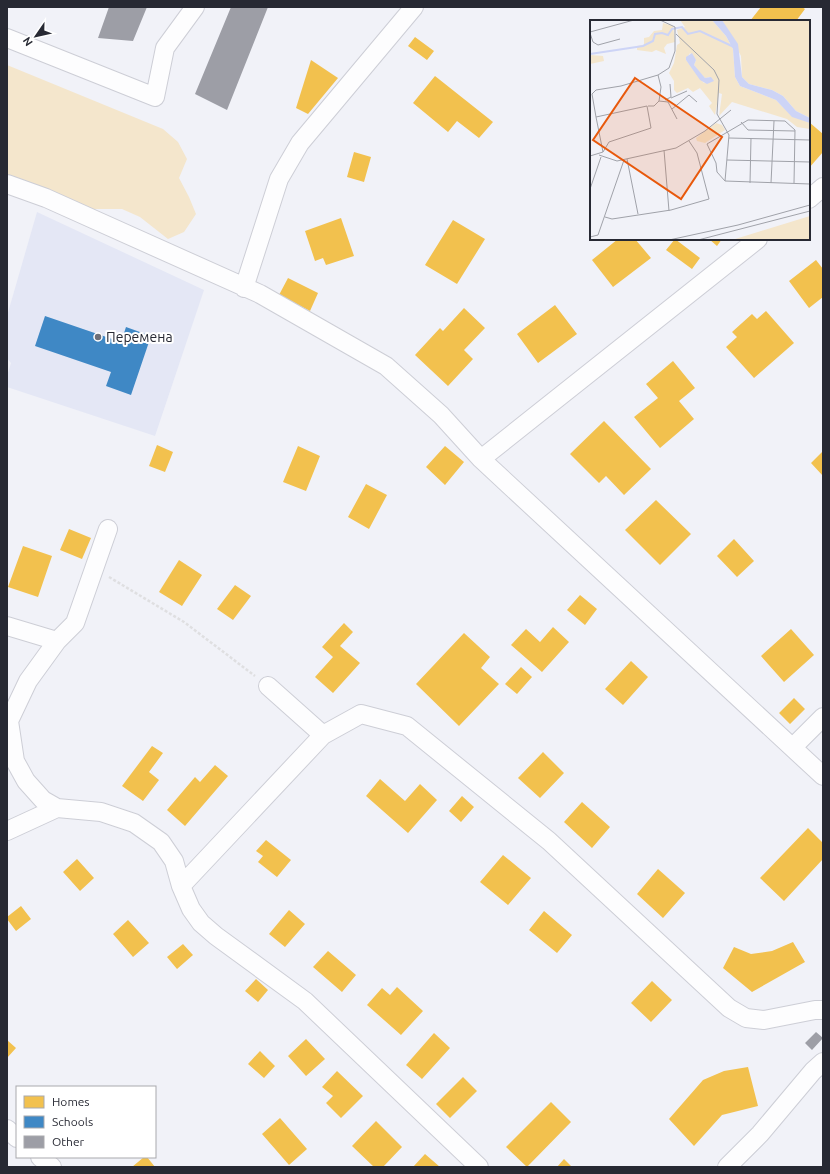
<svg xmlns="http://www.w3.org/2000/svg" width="830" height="1174" viewBox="0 0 830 1174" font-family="Ubuntu,sans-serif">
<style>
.built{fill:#e4e7f5}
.green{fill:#f4e6cc}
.homes{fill:#f2c14e}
.schools{fill:#3f88c5}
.building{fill:#9d9ea6}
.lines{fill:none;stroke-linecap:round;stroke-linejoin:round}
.minor-casing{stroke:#cdced6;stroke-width:20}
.path{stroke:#dfdfe1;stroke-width:2.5;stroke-dasharray:3 2;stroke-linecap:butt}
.minor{stroke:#fdfdfe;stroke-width:18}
.poi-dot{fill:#6e6f78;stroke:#fff;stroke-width:1.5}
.labels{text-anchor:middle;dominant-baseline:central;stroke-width:4;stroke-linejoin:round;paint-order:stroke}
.poi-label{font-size:14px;fill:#272933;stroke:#fff;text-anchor:start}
.inset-river{fill:none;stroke:#cdd4f6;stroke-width:2}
.inset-road{fill:none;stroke:#a0a2a9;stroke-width:1}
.view{fill:#e8590c;fill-opacity:0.15;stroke:#e8590c;stroke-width:2}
.inset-edge{fill:none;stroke:#272933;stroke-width:2}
</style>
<rect width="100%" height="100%" fill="#f1f2f8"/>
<path class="built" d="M37,212L204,290L155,436L7,387V376L11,363L7,358V316Z"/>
<path class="green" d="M7,65L163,129L178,142L187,159L179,178L189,197L196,214L184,232L168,239L140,217L122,209H81L7,180Z"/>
<path class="homes" d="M761,7H802L805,9L796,21H750Z
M415,37L434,51L427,60L408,46Z
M311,60L338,78L308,114L296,108Z
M435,76L493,122L479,138L457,121L448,132L413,103Z
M809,122L823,134V152L809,168Z
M354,152L371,157L364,182L347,177Z
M341,218L354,256L326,265L323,258L315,261L305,231Z
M453,220L485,239L457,284L425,265Z
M618,239H635L651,258L613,287L592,260Z
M675,239L700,258L692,269L666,250Z
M709,239H722L717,246Z
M816,260L823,269V297L809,308L789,281Z
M288,278L318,293L310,311L279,295Z
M555,305L577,334L538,363L517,334Z
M464,308L485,328L464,350L473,359L448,386L415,355L440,328L443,331Z
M766,311L794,343L754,378L726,347L737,337L732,332L752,314L757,319Z
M673,361L695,388L679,401L694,419L660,448L634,417L658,398L646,384Z
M604,421L651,469L624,495L606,476L599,483L570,454Z
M157,445L173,452L165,472L149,466Z
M298,446L320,456L306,491L283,482Z
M445,446L464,462L445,485L426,467Z
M823,451V476L811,463Z
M366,484L387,495L369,529L348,517Z
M656,500L691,534L660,565L625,530Z
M69,529L91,538L82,559L60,550Z
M734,539L754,561L737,577L717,556Z
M23,546L52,556L38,597L8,587Z
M179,560L202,575L182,606L159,592Z
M235,585L251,596L233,620L217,609Z
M580,595L597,609L585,625L567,610Z
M344,623L353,632L340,646L360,663L333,693L315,677L333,657L322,647Z
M553,627L569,642L542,672L511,645L526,629L540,642Z
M791,629L814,655L784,682L761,656Z
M464,633L490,657L481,668L499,684L459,726L416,684Z
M631,661L648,677L623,705L605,689Z
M521,667L532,677L517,694L505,684Z
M794,698L805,709L790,724L779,713Z
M152,746L163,753L149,772L159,780L143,801L122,786Z
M543,752L564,773L540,798L518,778Z
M215,765L228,776L185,826L167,810L195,777L200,782Z
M380,779L405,801L420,784L437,800L408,833L366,796Z
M462,796L474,807L461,822L449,811Z
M582,802L610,827L592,848L564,822Z
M808,828L823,843V859L784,901L760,878Z
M266,840L291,860L277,877L258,862L263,856L256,851Z
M503,855L531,878L508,905L480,882Z
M77,859L94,878L80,891L63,872Z
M658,869L685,893L663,918L637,894Z
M21,906L31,919L16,931L7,919V917Z
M289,910L305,924L285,947L269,934Z
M544,911L572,935L557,953L529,930Z
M128,920L149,943L133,957L113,934Z
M793,942L805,962L752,992L723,968L734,947L751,954L772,951Z
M183,944L193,955L177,969L167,957Z
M328,951L356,975L342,992L313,967Z
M256,979L268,990L258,1002L245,991Z
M652,981L672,1000L651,1022L631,1003Z
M397,987L423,1011L401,1035L367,1005L382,988L390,995Z
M434,1033L450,1048L422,1079L406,1065Z
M306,1039L325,1059L306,1076L288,1056Z
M7,1040L16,1048L7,1058Z
M260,1051L275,1066L264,1078L248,1064Z
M748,1067L758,1106L722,1115L694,1146L669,1119L703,1080L724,1071Z
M337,1071L363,1096L341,1118L326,1103L333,1096L322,1087Z
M463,1077L477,1091L450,1118L436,1104Z
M551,1102L571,1122L527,1167L506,1147Z
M280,1118L307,1149L289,1165L262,1134Z
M376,1121L402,1147L383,1167H374L352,1146Z
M425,1154L440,1167H413Z
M144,1157H147L155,1167H132Z
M564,1159L572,1167H557Z"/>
<path class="schools" d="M45,316L121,342L126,327L151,336L131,395L106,386L111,372L35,346Z"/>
<path class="building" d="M109,7H147L133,41L98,38Z
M231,7H268L227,110L195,94Z
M816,1032L823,1038L812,1050L805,1043Z"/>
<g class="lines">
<g class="minor-casing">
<path id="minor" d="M7,38L155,97L165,48L195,7
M7,184L46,198L260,294L386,366L441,415L481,459L823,776
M809,199L823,187
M244,288L279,179L300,143L414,7
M481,459L758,239
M7,626L57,641
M268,686L323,735
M793,747L823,717
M57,808L43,800L26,781L15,761L9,721L28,681L57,641L75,623L108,529
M7,831L57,808L101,812L134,823L161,842L174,861L181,886
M7,1129L17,1138
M40,1157L52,1167
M479,1167L305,1001L216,936L201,923L191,909L181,886L323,735L361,714L407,726L549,841L729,1008L746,1018L764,1020L815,1010H823
M727,1167L760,1134L813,1071L823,1062"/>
</g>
<path class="path" d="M109,577L184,622L255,676"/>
<use href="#minor" class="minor"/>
</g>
<circle class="poi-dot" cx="98" cy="337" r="4"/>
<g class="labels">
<g class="poi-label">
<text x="106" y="337">Перемена</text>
</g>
</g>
<g transform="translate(590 20)">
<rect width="220" height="220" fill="#f1f2f8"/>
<path d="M90,0H122L136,16L143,29L145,57L150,66L186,80L198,92L220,103V109L207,107L197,99L142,82L129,96L132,74L129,73L125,95L119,86L122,83L110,68L103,72L98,68L87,73L84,70V61L79,53L84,43L87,25L90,23L87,10L95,7ZM100,33L106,40L104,45L110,53L115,58L121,57L114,63L96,40ZM132,0H220V98L206,91L193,76L182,70L159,64L152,57L151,36ZM73,3L83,6L85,22L77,24L74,28L76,34L66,30L62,32L47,30V26L54,25V18L59,17L64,11L72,10ZM0,35L13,36L14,41L0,44ZM126,103L132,105L135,110L115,123L107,121L106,118ZM220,196V220H142L171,211Z" fill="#f4e6cc" fill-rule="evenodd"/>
<path d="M122,0H132L148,24L152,57L159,64L182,70L193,76L206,91L220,98V103L202,97L186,80L150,66L145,57L143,29L136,16ZM102,33L106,40L104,45L115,58L121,57L124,61L117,64L110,60L96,40V37Z" fill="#cdd4f6"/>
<path class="inset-river" d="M0,34L53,26L63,21L65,14L72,13L78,15L82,9L92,7L98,14L110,11L146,28"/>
<path class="inset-road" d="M0,12L44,0M0,13L3,22L8,25L30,19M86,14L124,50L129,60L127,94L139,115L135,161M81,78L97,71M75,80L81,77L80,64M69,81L78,82L87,99M58,86H64L69,81L71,67L68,55M82,89L99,75L107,82M151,102L158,110L205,111M139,118L220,120M74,130L79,191M13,132L19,122L61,108L57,86L6,97L2,74L6,70L31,66L68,55L79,48L85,31V7L70,0M9,135L27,141L86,128L115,111L141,90M0,136L13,132L6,97M37,139L48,194M137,140L220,142M160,163L161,118M181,163L184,101M204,163L205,110L195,101L158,100L117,124L126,143L127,152L135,161L220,164M0,169L11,137M15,197L22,199L81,190L119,179L107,133L99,121M0,217L8,215L34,140M79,220L148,205L220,185M108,220L220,191"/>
<path class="view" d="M45,58L132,117L91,179L3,120Z"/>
<rect width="220" height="220" class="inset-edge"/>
</g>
<rect width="830" height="1174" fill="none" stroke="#272933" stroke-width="16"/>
<rect x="16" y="1086" width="140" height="72" fill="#ffffff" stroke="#a9a9ad"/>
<rect x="24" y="1096" width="20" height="12" fill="#f2c14e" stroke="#a9a9ad"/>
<text x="52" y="1106" font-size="12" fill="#272933">Homes</text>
<rect x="24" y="1116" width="20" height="12" fill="#3f88c5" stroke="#a9a9ad"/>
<text x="52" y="1126" font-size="12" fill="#272933">Schools</text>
<rect x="24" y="1136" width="20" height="12" fill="#9d9ea6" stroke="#a9a9ad"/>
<text x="52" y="1146" font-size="12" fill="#272933">Other</text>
<g transform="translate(36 36) rotate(236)" stroke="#ffffff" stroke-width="3" paint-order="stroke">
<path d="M0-3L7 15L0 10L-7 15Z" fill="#272933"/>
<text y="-6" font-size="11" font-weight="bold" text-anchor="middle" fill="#272933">N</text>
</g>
</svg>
